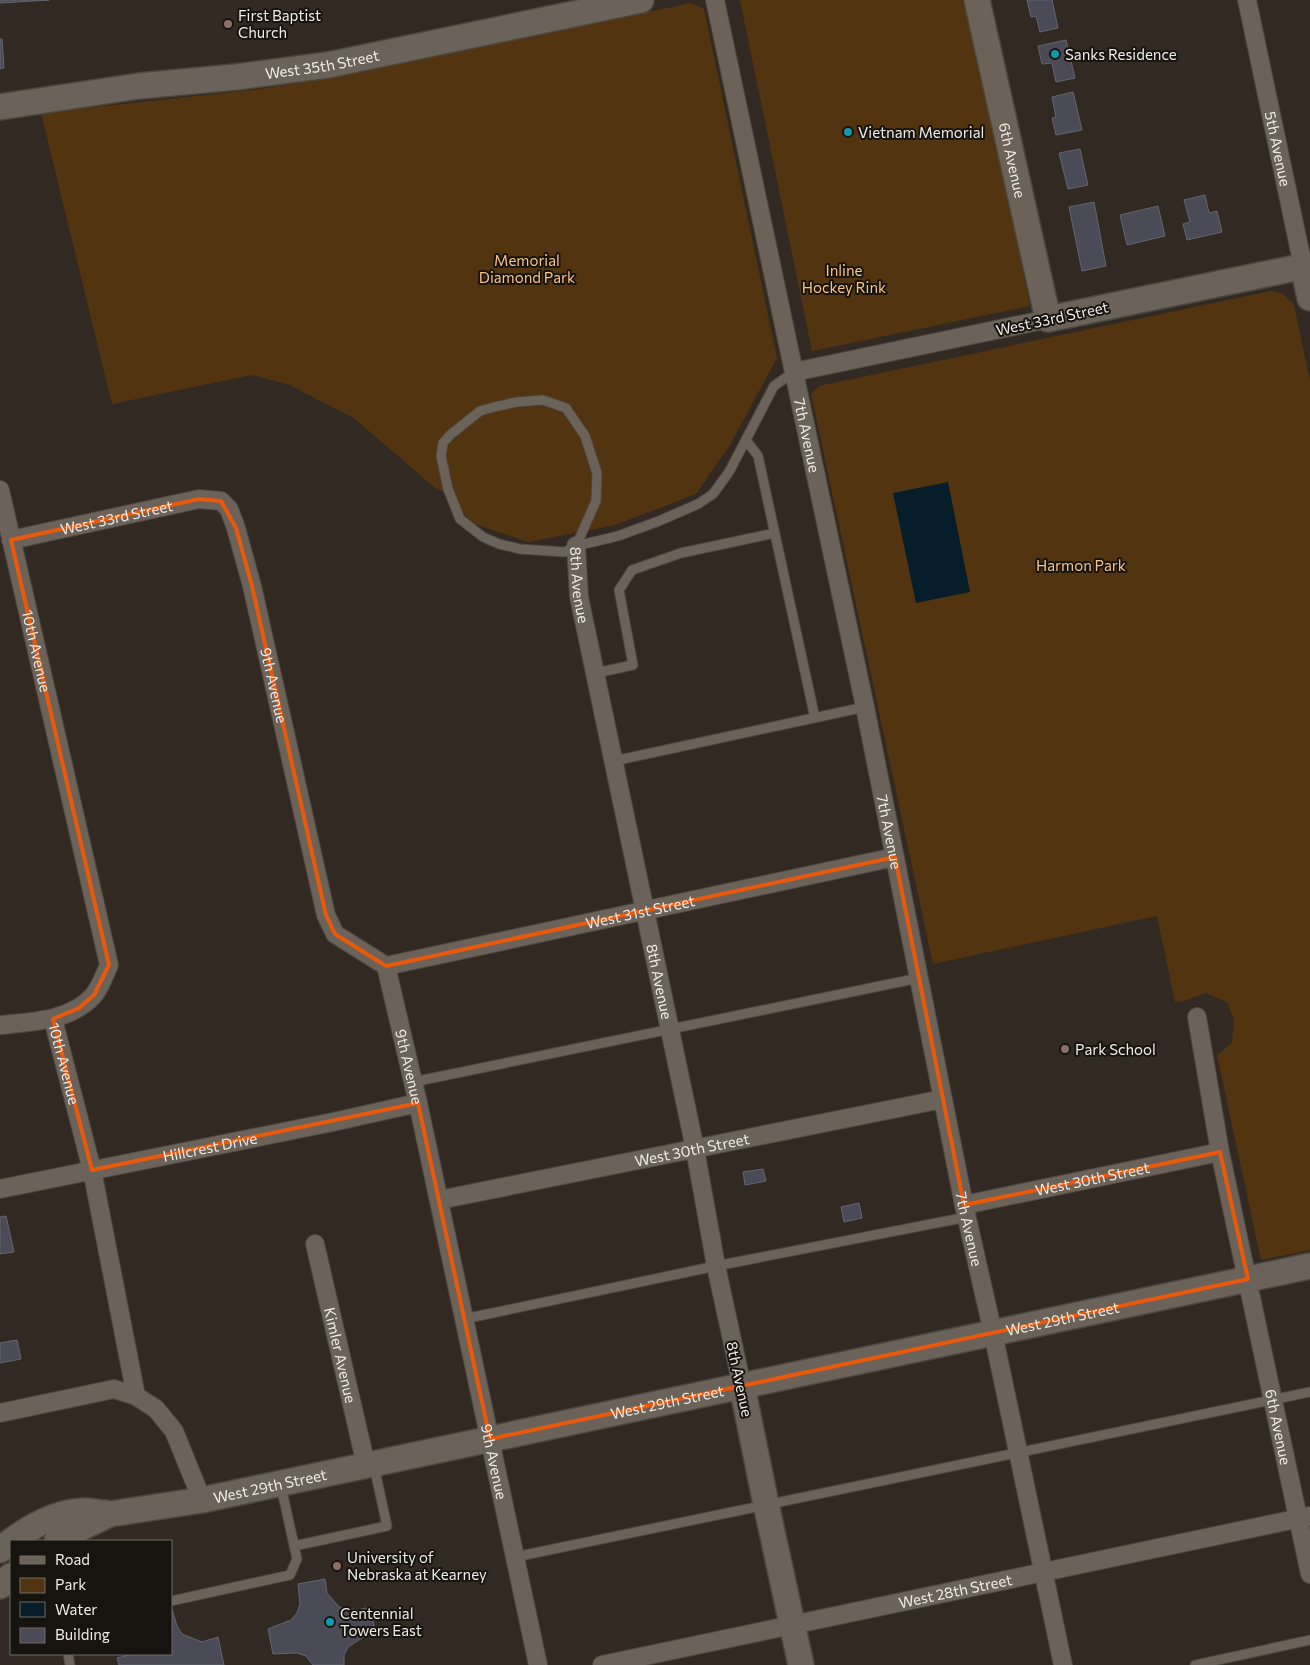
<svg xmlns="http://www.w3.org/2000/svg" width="1310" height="1665" viewBox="0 0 1310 1665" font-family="Commissioner,sans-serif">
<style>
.green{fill:#523410}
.water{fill:#051e29}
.building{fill:#4a4b56;stroke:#646570}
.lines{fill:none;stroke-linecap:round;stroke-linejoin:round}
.lane-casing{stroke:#4d473f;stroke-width:11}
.street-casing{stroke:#4d473f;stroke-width:20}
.secondary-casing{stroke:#4d473f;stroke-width:28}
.lane{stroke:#6b6259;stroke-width:9}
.street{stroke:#6b6259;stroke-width:18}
.secondary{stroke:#6b6259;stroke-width:25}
.marked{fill:none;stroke:#e8590c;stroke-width:4;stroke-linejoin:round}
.education-dot{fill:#8d6e63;stroke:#171410;stroke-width:2}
.culture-dot{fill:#0f9aa8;stroke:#171410;stroke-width:2}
.labels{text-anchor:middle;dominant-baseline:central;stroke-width:4;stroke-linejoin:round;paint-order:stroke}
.poi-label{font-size:15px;fill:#f0ebe5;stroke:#171410;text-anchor:start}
.street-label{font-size:15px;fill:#f0ebe5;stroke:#171410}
.park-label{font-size:15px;fill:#fac285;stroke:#171410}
</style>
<rect width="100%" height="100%" fill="#322a22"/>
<path class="green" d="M740,0H967L1030,306L812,351Z
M691,3L704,9L777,358L730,445L696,494L615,525L528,542L472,523L449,494L434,487L355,419L290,385L252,375L112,404L41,113L260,89L372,70Z
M1271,291L1284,294L1294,305L1310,381V1250L1261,1260L1217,1055L1232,1043L1234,1020L1227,1002L1206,993L1184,1001L1175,1002L1157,916L933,964L811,394L819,386Z"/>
<path class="water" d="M948,482L970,592L916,603L893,493Z"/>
<path class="building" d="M0,0H49L0,3Z
M1027,0H1052L1058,28L1040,32L1036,16L1031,17Z
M0,39H2L4,68L0,69Z
M1066,40L1075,78L1056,82L1052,63L1042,64L1038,46Z
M1073,92L1082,130L1056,135L1052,118L1056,117L1052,97Z
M1080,149L1088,185L1068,189L1059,153Z
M1205,195L1209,213L1217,211L1222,232L1187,240L1183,224L1190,222L1184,200Z
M1094,202L1106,266L1082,271L1069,207Z
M1158,206L1165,236L1127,245L1120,215Z
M763,1169L766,1181L745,1185L743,1172Z
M859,1203L862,1218L844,1222L841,1207Z
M6,1216L14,1252L0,1254V1217Z
M17,1340L21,1359L0,1363V1343Z
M325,1579L327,1593L339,1607L358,1610L370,1607L376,1634L365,1636L348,1647L344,1655V1665H313L306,1656L297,1653L273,1654L268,1629L291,1620L297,1613L300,1604L298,1584Z
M172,1609L177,1626L182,1634L202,1642L218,1637L224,1665H119L117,1658L133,1654H171Z"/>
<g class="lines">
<g class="lane-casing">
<path id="lane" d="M746,440L758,456L815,718
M576,546L596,501L597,473L585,436L566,408L543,400L517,402L494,407L480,411L450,435L443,443L441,456L448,489L460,519L483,537L499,544L520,549L565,552L576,546L618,536L659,521L698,504L713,494L729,472L774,386L794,372
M596,673L633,665L619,590L632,570L681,553L775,533
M614,761L865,707
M413,1082L919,978
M464,1319L716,1266L967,1217
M294,1546L387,1526L374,1466
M515,1557L1310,1392
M171,1601L290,1575L297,1559L281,1486
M68,1654L70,1665
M1195,1665L1310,1640"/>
</g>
<g class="street-casing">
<g id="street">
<path id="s1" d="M715,0L865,707L964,1205L993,1333L1063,1665"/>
<path id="s2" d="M1247,0L1303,266"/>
<path d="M794,372L1048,319"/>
<path id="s3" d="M0,490L109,965C105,974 100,988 93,996C70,1021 32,1022 0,1025"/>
<path id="s4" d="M11,540L199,499L221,501L229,509L236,528L252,586L326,915L335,934L386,966L418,1103L538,1665"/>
<path id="s5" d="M576,546L579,597L695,1149L716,1266L742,1386"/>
<path id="s6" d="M386,966L895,857"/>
<path id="s7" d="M1197,1017L1220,1152L1310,1574"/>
<path id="s8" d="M53,1019L92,1170L136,1396L156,1409L174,1431L202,1500"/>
<path id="s9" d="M0,1189L333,1122L418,1103"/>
<path id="s10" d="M439,1200L943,1099"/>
<path id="s11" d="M964,1205L1220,1152"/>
<path id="s12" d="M315,1244L366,1465"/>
<path d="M0,1413L114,1389L136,1396"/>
<path id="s13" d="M602,1665L1310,1516"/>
</g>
</g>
<g class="secondary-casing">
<g id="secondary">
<path id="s14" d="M977,0L1048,319L1310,265"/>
<path id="s15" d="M0,107L139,86L236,77L328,65L641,0"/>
<path d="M1303,266L1310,298"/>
<path d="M742,1386L766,1504L801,1665"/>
<path id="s16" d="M57,1541L72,1532L110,1514L202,1500L1310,1266"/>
<path d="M0,1550C23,1531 54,1511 85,1511C92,1511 99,1513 105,1513"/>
<path d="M0,1586L11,1576"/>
</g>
</g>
<use href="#lane" class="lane"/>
<use href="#street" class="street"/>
<use href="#secondary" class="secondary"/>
</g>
<path class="marked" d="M199,499L221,501L236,528L252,586L326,915L335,934L386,966L895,857L964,1205L1220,1152L1248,1279L490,1439L418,1103L92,1170L53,1019L79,1008L94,995L109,965L11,540Z"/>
<g class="education-dot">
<circle cx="228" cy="24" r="5"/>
<circle cx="1065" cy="1049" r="5"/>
<circle cx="337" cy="1566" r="5"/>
</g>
<g class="culture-dot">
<circle cx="1055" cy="54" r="5"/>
<circle cx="848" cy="132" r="5"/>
<circle cx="330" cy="1622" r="5"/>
</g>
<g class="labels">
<g class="poi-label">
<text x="238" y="15">First Baptist<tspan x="238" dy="17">Church</tspan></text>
<text x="1065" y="54">Sanks Residence</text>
<text x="858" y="132">Vietnam Memorial</text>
<text x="1075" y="1049">Park School</text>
<text x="347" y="1557">University of<tspan x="347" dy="17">Nebraska at Kearney</tspan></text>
<text x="340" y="1613">Centennial<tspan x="340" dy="17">Towers East</tspan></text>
</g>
<g class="street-label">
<text stroke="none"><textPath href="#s15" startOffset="325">West 35th Street</textPath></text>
<text stroke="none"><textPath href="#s2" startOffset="152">5th Avenue</textPath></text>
<text stroke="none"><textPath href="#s14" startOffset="164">6th Avenue</textPath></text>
<text transform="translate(1052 318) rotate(-12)">West 33rd Street</text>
<text stroke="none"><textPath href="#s1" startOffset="445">7th Avenue</textPath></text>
<text stroke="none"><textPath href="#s4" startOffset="108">West 33rd Street</textPath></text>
<text stroke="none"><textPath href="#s5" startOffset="39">8th Avenue</textPath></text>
<text stroke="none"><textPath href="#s3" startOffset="165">10th Avenue</textPath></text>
<text stroke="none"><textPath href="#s4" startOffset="408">9th Avenue</textPath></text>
<text stroke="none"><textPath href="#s1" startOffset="850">7th Avenue</textPath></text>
<text stroke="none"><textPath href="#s6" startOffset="260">West 31st Street</textPath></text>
<text stroke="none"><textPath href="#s5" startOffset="444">8th Avenue</textPath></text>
<text stroke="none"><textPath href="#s8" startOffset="46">10th Avenue</textPath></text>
<text stroke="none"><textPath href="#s4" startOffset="828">9th Avenue</textPath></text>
<text stroke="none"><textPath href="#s9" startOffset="214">Hillcrest Drive</textPath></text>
<text stroke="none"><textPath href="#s10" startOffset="258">West 30th Street</textPath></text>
<text stroke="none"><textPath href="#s11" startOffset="131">West 30th Street</textPath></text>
<text stroke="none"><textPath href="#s1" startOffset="1255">7th Avenue</textPath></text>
<text stroke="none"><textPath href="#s16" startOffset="1032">West 29th Street</textPath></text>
<text stroke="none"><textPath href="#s12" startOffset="114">Kimler Avenue</textPath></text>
<text transform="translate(740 1379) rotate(78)">8th Avenue</text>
<text stroke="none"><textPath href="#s16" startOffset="628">West 29th Street</textPath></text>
<text stroke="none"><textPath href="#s7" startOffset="418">6th Avenue</textPath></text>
<text stroke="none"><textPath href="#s4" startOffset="1232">9th Avenue</textPath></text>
<text stroke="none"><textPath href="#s16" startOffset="222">West 29th Street</textPath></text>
<text stroke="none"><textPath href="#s13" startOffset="361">West 28th Street</textPath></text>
</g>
<g class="park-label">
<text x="527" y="260">Memorial<tspan x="527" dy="17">Diamond Park</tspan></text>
<text x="844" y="270">Inline<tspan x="844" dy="17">Hockey Rink</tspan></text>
<text x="1081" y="565">Harmon Park</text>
</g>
</g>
<rect x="10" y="1540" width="162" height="115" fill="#171410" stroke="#6e6a65"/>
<rect x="20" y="1556" width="25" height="8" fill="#6b6259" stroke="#6e6a65"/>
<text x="55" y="1565" font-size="15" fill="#f0ebe5">Road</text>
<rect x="20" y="1578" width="25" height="15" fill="#523410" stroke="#6e6a65"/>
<text x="55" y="1590" font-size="15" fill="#f0ebe5">Park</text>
<rect x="20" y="1602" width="25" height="15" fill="#051e29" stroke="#6e6a65"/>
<text x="55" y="1615" font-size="15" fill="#f0ebe5">Water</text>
<rect x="20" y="1628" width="25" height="15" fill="#4a4b56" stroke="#6e6a65"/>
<text x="55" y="1640" font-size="15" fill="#f0ebe5">Building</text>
</svg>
